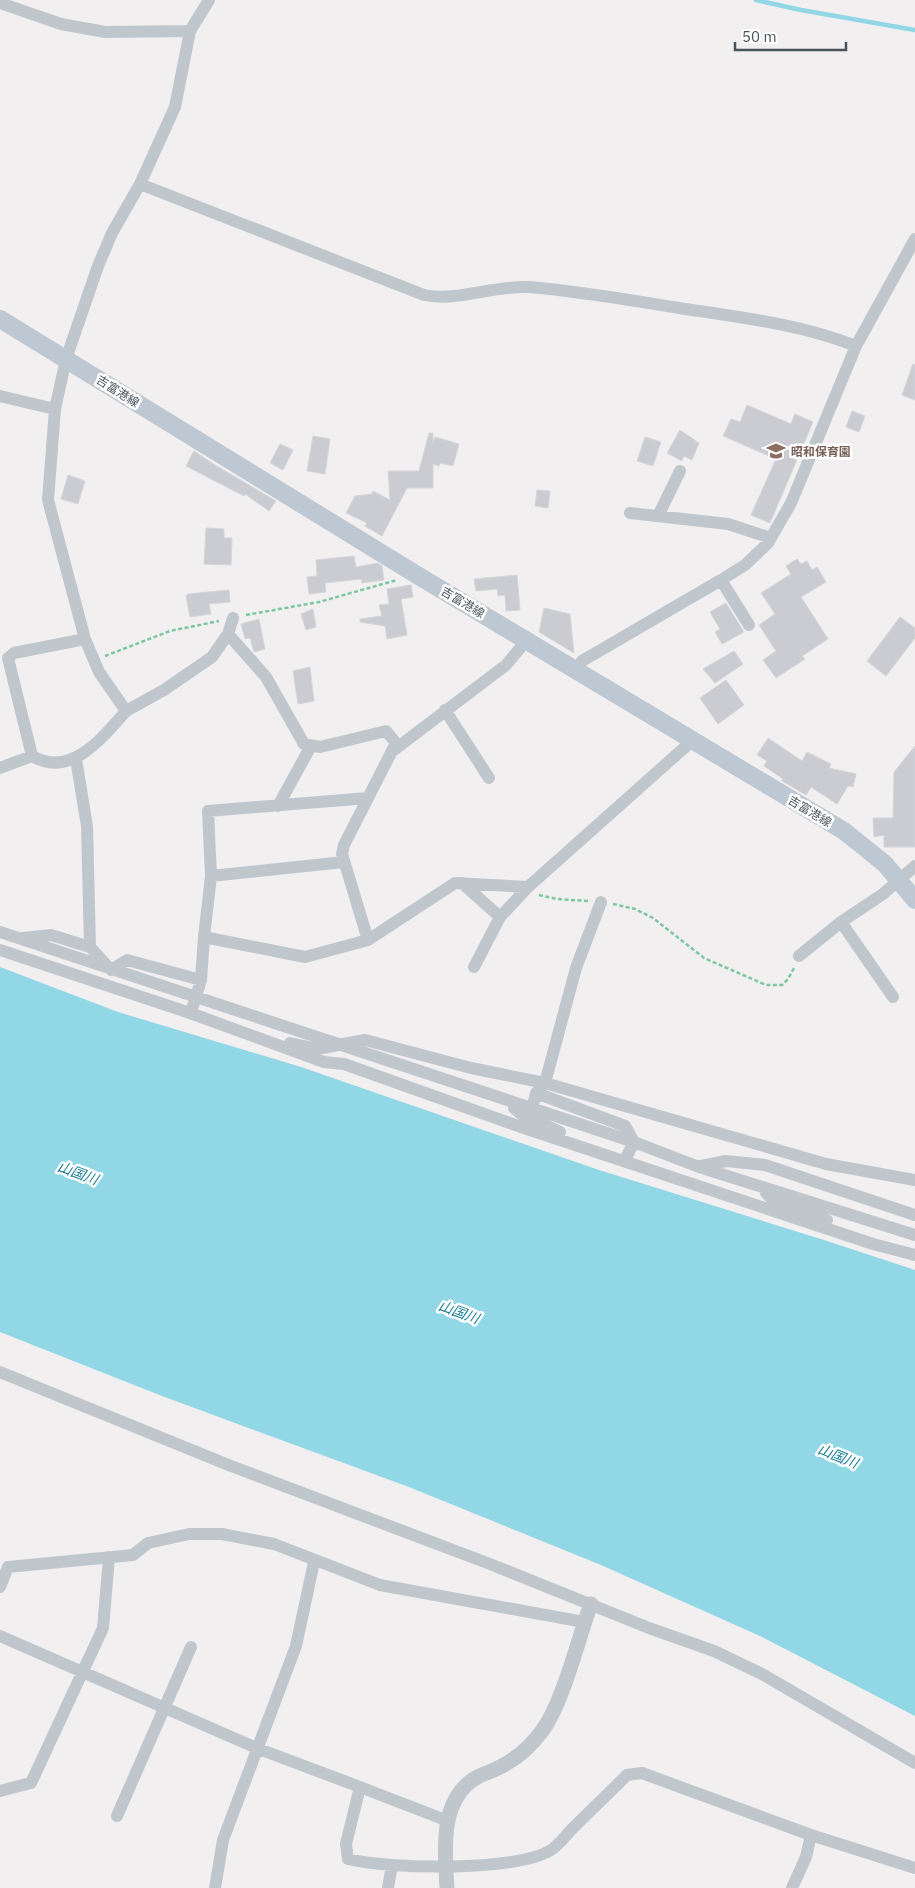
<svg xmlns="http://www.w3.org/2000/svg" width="915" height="1888" viewBox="0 0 915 1888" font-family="'IBM Plex Sans','Noto Sans JP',sans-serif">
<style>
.water{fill:#91d7e6}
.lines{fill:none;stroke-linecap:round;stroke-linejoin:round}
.stream{stroke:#91d7e6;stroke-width:4.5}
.building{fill:#caccd2;stroke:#d4d6da}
.path{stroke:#7bc8a0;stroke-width:2.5;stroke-dasharray:4 2.5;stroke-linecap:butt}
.minor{stroke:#bfc7cd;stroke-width:12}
.tertiary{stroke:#bfc7cd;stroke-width:15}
.secondary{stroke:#bec8d2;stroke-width:18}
.labels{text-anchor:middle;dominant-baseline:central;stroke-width:5;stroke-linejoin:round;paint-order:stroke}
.street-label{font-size:12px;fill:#49535c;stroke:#fff}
.education-label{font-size:12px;font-weight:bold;fill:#785e54;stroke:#fff;text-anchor:start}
.water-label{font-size:14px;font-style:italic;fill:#167c93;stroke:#fff}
</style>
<rect width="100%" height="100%" fill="#f2eff0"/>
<path class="water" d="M0,967L118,1012L301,1067L599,1170L824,1240L915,1270V1716L760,1636L601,1565L409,1487L162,1396L0,1332Z"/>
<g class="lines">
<path class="stream" d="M756,0L801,10L915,30"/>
</g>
<path class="building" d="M913,364L915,365V400L902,395Z
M747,405L791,424L795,414L813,422L770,523L751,515L776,459L723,436L731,419L740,422Z
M852,411L865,416L859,432L846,427Z
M680,430L699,443L692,460L684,456L682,461L667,453Z
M429,433H433V444L435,437L459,444L453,466L440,463L439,466L433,464V488H407L382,536L365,526L367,523L346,513L355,496L372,494L373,491L390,500L388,471H419Z
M313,436L330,439L325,474L307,471Z
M645,437L661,442L653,466L637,461Z
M280,444L293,450L283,470L270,463Z
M194,451L215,465L276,501L269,511L245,494L244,496L186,466Z
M68,475L85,481L78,504L61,499Z
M537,490L550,491L548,508L535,506Z
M206,528L224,529V538H232L231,565L204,564Z
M354,556L356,567L378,563L382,566L384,580L362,583L361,579L325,583L326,592L309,594L307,577L317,576L316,560Z
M797,559L801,564L807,561L812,570L817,567L826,582L801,597L828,639L802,656L805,659L776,678L763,660L776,651L759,625L775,614L761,593L791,574L786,566Z
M517,575L520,610L506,611L505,595L498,596L497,589L476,591L474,579Z
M411,585L413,597L401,599L407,635L387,639L385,626L360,622V619L382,616L379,605L389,604L387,589Z
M229,590L230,602L209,604L211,614L190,617L186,596L188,594Z
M726,603L744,632L722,644L715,632L720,629L710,612Z
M544,608L570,614L574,653L539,632Z
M313,609L316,627L306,630L301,614Z
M900,617L915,628V638L886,676L867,661Z
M259,619L265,649L254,652L250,638L245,639L241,624Z
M734,651L743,664L715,683L703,669Z
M310,667L314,701L298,704L293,671Z
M726,680L744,705L718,724L700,698Z
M768,738L802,761L807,752L831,764L829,768L856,774L853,787L848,786L837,804L811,787L806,795L782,781L783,779L764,766L767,761L757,755Z
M915,746V847H884V835L874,837L873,818H893L894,772Z"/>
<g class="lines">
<path class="path" d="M246,615L319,602L397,580
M105,656L170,631L219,621
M539,895L557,899L588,901
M613,904L635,909L653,918L704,958L766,985H782L788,979L794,968"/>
<path class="minor" d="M0,3L61,24L105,32L190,31
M140,184L424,295C457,302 494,285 529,287C579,291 629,300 679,308C738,317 800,324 856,346
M0,396L55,409
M630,513L728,524L771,538
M658,516L680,471
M721,580L749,625
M233,618L228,634L266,677L304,744L320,747L386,731L396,743L344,845L342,854L368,940
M578,670L582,661L721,580L745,565L768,543L791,503L856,346L915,239
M445,710L489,778
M126,711L164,690L212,657L228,634
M394,750L506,665L527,640
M32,756L8,658L14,653L85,639
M76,759L87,826L90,947
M0,768L32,756C71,779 103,737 126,711L99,672L85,639L48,500L55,409L66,359L98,266L112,233L140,184L175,107L190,31L209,0
M278,806L311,746
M211,876L344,862
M462,883L500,917
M841,922L893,997
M0,932L634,1142L699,1167L915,1235
M204,937L211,876L208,811L368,798
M23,938L51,935L90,947L111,970L127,960L201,980
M0,950L190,1013L324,1062L344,1064L521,1127L873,1244L915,1255
M799,956L841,922L883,894L915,866
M474,967L500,917L528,887L693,740
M193,1006L201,980L204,937L305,957L368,940L455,883L528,887
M290,1043L317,1049L365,1040L471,1068L545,1083L826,1164L915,1180
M536,1093L625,1126L634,1142L625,1160
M514,1108L521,1114L560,1132
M532,1110L536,1093L545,1083L576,968L601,902
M701,1166L726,1161L765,1165L915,1215
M766,1193L771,1198L827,1220
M0,1372L231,1466L490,1564L649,1628L714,1651L762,1674L915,1763
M0,1587L8,1567L133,1555L148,1543L189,1534H222L274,1544L380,1585L584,1622
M0,1636L259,1749L360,1787L346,1844L348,1859C388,1869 515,1872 551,1850C559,1845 566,1835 572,1829C590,1811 609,1793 627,1775L642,1773L811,1835L915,1868
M360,1787L448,1821
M0,1791L31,1783L103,1628L109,1557
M117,1816L191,1647
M215,1888L223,1840L296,1646L314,1562
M388,1888L392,1865
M792,1888L806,1857L811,1835"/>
<path class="tertiary" d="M447,1888C445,1852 439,1802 474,1779C481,1774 491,1772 498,1768C515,1760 531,1746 542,1731C563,1703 578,1639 591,1604"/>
<path class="secondary" d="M0,319L417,575L844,831L885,864L915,900"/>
</g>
<defs>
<g id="school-bare" transform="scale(1.5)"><path d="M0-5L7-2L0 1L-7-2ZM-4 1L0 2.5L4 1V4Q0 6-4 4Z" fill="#8d6e63" stroke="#fff" stroke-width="2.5" paint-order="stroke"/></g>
</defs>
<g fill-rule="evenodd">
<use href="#school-bare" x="776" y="451"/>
</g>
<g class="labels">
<g class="street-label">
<text transform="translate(118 391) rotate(32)">吉富港線</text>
<text transform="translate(463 602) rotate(31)">吉富港線</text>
<text transform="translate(810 811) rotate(31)">吉富港線</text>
</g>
<g class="education-label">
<text x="791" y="451">昭和保育園</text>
</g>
<g class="water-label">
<text transform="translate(78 1173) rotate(20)">山国川</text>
<text transform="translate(459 1312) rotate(20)">山国川</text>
<text transform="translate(838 1456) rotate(22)">山国川</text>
</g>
</g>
<path d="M735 42v8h111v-8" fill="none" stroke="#49535c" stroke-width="2.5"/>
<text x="742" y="42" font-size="15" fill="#49535c" stroke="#ffffff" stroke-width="4" paint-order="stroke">50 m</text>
</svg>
